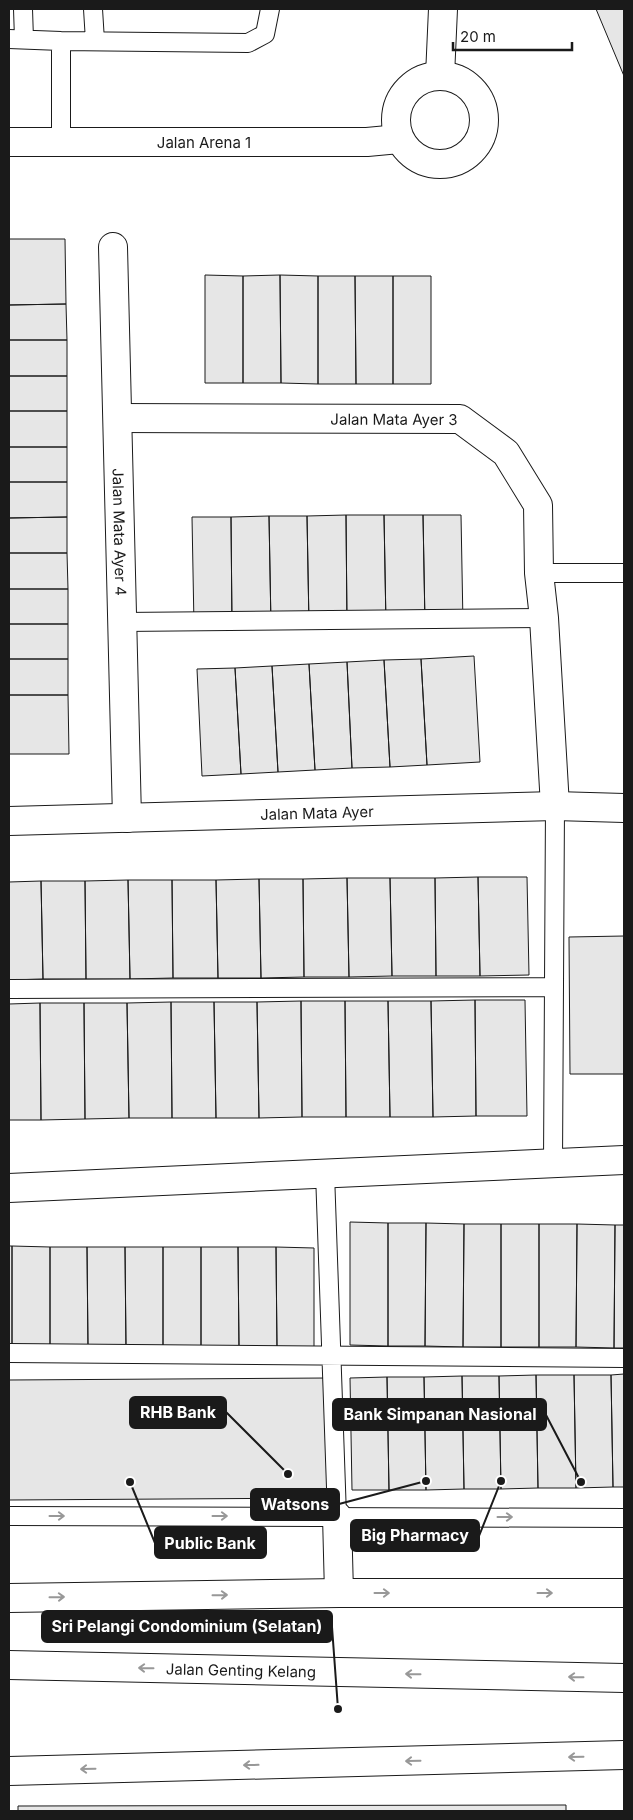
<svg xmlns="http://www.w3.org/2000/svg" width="633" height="1820" viewBox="0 0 633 1820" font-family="Inter,sans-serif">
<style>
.building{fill:#e6e6e6;stroke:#1a1a1a}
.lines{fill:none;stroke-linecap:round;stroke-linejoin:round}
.lane-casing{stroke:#1a1a1a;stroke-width:20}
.street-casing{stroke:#1a1a1a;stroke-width:30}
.primary-casing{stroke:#1a1a1a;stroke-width:30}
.lane{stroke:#fff;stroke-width:18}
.street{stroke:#fff;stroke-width:28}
.primary{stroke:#fff;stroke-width:28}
.oneway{stroke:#989898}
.labels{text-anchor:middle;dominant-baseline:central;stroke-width:4;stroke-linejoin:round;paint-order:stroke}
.street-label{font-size:15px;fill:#1a1a1a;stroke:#fff}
.leader{fill:none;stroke:#1a1a1a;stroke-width:2}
.callout-dot{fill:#1a1a1a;stroke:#fff;stroke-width:2}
.callout{fill:#1a1a1a;stroke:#1a1a1a;stroke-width:2}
.callout-label{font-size:16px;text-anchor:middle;font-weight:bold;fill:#fff}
</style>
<rect width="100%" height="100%" fill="#fff"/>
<path class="building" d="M596,9H624V76Z
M9,239H65L66,304L9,305Z
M205,275L243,276V383H205Z
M280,275L318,276V384L281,383Z
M280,275L281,383H243V276Z
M318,276H355L356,384H318Z
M355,276H393V384H356Z
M393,276H431V384H393Z
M66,304L67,340H9V305Z
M9,340H67V376H9Z
M9,376H67V411H9Z
M9,411H67V447H9Z
M9,447H67V482H9Z
M9,482H67V517L9,518Z
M346,515L347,625H309L307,516Z
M346,515H384L386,625H347Z
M384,515H423L425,624L386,625Z
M423,515H461L463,624H425Z
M269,516L271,626H232L231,517Z
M269,516H307L309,625L271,626Z
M67,517V553H9V518Z
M192,517H231L232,626H194Z
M9,553H67L68,589H9Z
M9,589H68V624H9Z
M9,624H68V659H9Z
M474,656L480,762L427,765L421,659Z
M9,659H68V695H9Z
M421,659L427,765L390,767L384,660Z
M384,660L390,767L352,768L347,662Z
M347,662L352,768L315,770L309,664Z
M309,664L315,770L278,772L272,666Z
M272,666L278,772L241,774L235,668Z
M235,668L241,774L202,776L197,669Z
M9,695H68L69,754H9Z
M478,877L480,976H436L435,878Z
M478,877H527L529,975L480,976Z
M347,878L349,977H304L303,879Z
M347,878H390L392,976L349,977Z
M390,878H435L436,976H392Z
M259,879L261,978H218L216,880Z
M259,879H303L304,977L261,978Z
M128,880L130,979H86L85,881Z
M128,880H172L173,978L130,979Z
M172,880H216L218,978H173Z
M41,881L43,979L9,980V882Z
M41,881H85L86,979H43Z
M624,936V1074H570L569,937Z
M475,1000H525L527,1116H476Z
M475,1000L476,1116L433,1117L431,1001Z
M301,1001H345L346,1117H302Z
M301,1001L302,1117L259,1118L257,1002Z
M345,1001H388L390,1117H346Z
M388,1001H431L433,1117H390Z
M171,1002H214L216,1118H172Z
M171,1002L172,1118H129L127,1003Z
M214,1002H257L259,1118H216Z
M40,1003H84L85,1119L41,1120Z
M40,1003L41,1120H9V1004Z
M84,1003H127L129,1118L85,1119Z
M350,1222L388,1223V1346L350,1345Z
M388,1223H426L425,1346H388Z
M426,1223L464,1224L463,1347L425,1346Z
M464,1224H501V1347H463Z
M501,1224H539V1347H501Z
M539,1224H577L576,1347H539Z
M577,1224L615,1225L614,1348L576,1347Z
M615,1225H624V1348H614Z
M9,1246H12V1348H9Z
M12,1246L50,1247V1347L12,1348Z
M50,1247H87L88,1348L50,1347Z
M87,1247H125L126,1349L88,1348Z
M125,1247H163V1348L126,1349Z
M163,1247H201V1349L163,1348Z
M201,1247H238L239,1348L201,1349Z
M238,1247H276L277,1349L239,1348Z
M276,1247L314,1248V1349H277Z
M624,1374V1487H613L611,1375Z
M536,1375L538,1488L501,1489L499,1376Z
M536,1375H574L576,1488H538Z
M574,1375H611L613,1487L576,1488Z
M462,1376L464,1489L426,1490L424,1377Z
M462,1376H499L501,1489H464Z
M387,1377L389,1490H352L350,1378Z
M387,1377H424L426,1490H389Z
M327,1378L329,1498L9,1500V1380Z
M566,1805V1811H18V1806Z"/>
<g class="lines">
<g class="lane-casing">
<path id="lane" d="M23,9L24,39
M93,9L95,41
M9,39L61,41L248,43L265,34L270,9
M61,142V41
M539,573H624
M122,622L544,618
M9,989L554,987
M553,1163L555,806
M325,1173L337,1516
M9,1353L624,1358
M9,1516L624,1518"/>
</g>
<g class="street-casing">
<g id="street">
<circle cx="440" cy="120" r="44"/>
<path d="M440,76L443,9"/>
<path id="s1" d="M9,142H367L399,139"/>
<path id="s2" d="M113,247L127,818"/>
<path id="s3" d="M118,418L460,419L506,453L538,505L539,573L544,618L555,806"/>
<path id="s4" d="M9,821L555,806L624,808"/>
<path d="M9,1188L624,1160"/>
<path d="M337,1516L339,1593"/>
<path d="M9,1771L624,1755"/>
</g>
</g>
<g class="primary-casing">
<g id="primary">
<path d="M9,1598L339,1593H624"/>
<path id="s5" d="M9,1665L624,1678"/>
</g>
</g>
<use href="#lane" class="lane"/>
<use href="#street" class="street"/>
<use href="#primary" class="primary"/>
</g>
<defs><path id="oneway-shaft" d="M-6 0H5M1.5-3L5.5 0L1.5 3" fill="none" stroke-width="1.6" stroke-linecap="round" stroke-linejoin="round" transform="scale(1.25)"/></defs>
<g class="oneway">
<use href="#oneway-shaft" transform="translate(57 1516)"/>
<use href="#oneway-shaft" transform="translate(220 1516)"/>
<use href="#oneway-shaft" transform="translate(505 1517)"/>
<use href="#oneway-shaft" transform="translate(382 1593)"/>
<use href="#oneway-shaft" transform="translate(545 1593)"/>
<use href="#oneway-shaft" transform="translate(220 1595) rotate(-1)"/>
<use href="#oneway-shaft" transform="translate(57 1597) rotate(-1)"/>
<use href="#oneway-shaft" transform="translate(146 1668) rotate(-179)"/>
<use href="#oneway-shaft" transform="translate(413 1674) rotate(-179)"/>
<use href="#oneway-shaft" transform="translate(576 1677) rotate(-179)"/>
<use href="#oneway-shaft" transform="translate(576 1757) rotate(179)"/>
<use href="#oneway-shaft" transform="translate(413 1761) rotate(179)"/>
<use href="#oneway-shaft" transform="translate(251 1765) rotate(179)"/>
<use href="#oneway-shaft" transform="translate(88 1769) rotate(179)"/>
</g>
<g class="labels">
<g class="street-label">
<text stroke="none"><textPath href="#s1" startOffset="195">Jalan Arena 1</textPath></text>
<text stroke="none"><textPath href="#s3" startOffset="276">Jalan Mata Ayer 3</textPath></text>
<text stroke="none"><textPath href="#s2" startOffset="285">Jalan Mata Ayer 4</textPath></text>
<text stroke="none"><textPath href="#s4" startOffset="308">Jalan Mata Ayer</textPath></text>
<text stroke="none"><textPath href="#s5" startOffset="232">Jalan Genting Kelang</textPath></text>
</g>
</g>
<path class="leader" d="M288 1474L226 1412M581 1482L546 1415M426 1481L339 1504M501 1481L479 1536M130 1482L155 1543M338 1709L332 1627"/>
<g class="callout-dot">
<circle cx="288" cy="1474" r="5"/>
<circle cx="581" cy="1482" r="5"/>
<circle cx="426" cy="1481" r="5"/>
<circle cx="501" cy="1481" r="5"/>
<circle cx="130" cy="1482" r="5"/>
<circle cx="338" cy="1709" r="5"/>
</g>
<g class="callout">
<rect x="130" y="1397" width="96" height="31" rx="5"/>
<rect x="333" y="1399" width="213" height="31" rx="5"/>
<rect x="251" y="1489" width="88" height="31" rx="5"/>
<rect x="351" y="1520" width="128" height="31" rx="5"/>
<rect x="155" y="1527" width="111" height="31" rx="5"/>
<rect x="42" y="1611" width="290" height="31" rx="5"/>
</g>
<g class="callout-label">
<text x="178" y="1418">RHB Bank</text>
<text x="440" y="1420">Bank Simpanan Nasional</text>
<text x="295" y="1510">Watsons</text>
<text x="415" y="1541">Big Pharmacy</text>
<text x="210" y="1549">Public Bank</text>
<text x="187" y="1632">Sri Pelangi Condominium (Selatan)</text>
</g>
<rect width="633" height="1820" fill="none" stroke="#1a1a1a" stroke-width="20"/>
<path d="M453 42v8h119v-8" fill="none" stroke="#1a1a1a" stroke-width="2.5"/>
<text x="460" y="42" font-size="15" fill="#1a1a1a" stroke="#ffffff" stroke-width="4" paint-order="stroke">20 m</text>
</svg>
